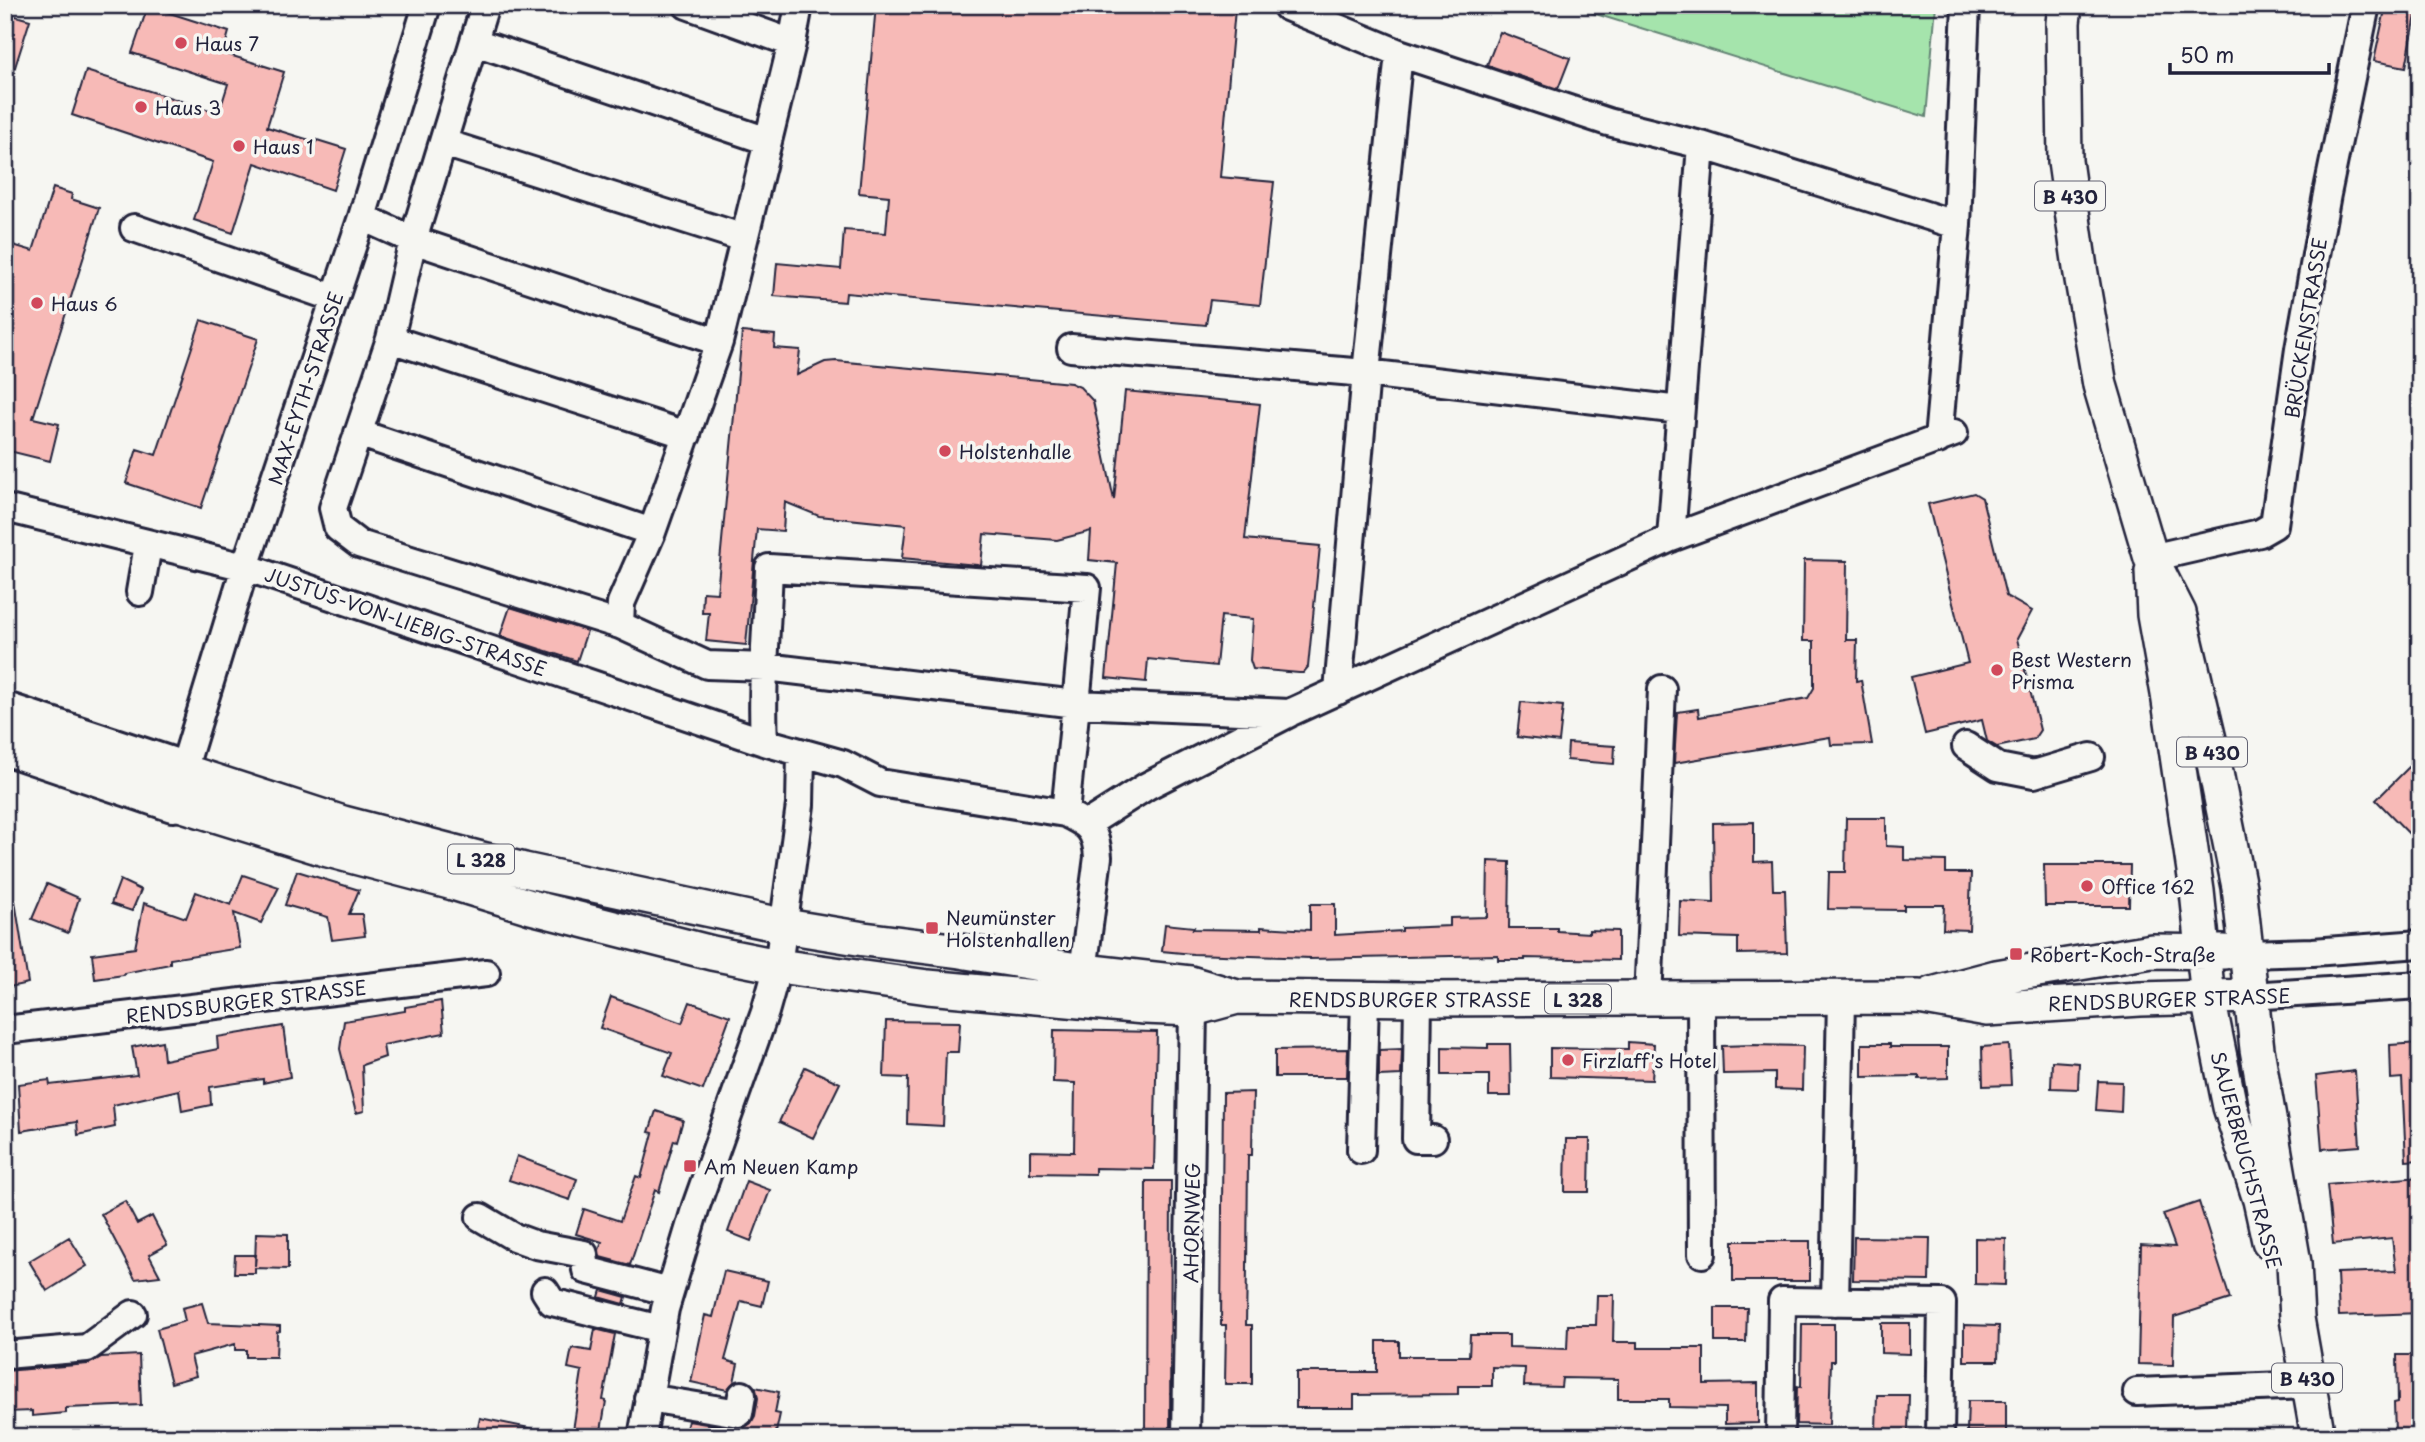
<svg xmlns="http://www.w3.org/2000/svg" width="2425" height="1442" viewBox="0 0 2425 1442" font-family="'Playpen Sans',sans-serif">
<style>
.green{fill:#a5e4ac;stroke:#648374;stroke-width:2}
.building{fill:#f7bab7;stroke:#22223b;stroke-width:2}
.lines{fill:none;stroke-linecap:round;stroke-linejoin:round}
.minor-casing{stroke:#22223b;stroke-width:32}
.major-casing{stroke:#22223b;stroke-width:38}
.highway-casing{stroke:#22223b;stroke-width:44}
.minor{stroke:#f6f6f2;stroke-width:26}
.major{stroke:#f6f6f2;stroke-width:33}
.highway{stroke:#f6f6f2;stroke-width:38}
.poi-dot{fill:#d1495b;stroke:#f6f6f2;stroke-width:2.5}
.labels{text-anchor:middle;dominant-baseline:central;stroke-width:7;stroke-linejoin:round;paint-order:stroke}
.shield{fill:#f6f6f2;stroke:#626272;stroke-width:2}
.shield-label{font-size:18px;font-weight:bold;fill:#22223b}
.poi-label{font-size:19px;fill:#22223b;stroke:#f6f6f2;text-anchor:start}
.street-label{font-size:19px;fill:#22223b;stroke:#f6f6f2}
</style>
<rect width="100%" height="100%" fill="#f6f6f2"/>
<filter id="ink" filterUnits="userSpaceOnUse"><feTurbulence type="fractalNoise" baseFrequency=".0143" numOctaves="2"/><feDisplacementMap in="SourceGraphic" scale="14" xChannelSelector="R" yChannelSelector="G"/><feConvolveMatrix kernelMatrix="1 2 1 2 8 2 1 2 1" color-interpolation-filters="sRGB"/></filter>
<g filter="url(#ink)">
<path class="green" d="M1567,5H1936L1926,117Z"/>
<path class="building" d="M876,5H1212L1235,9L1220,177L1274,182L1260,305L1210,300L1206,325L846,293L845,302L774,296L777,263L841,269L844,230L886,233L889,196L859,193Z
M2386,5H2418L2406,67L2374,61Z
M148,6L229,32L223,53L284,72L267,127L316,142L317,140L346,149L333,190L255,163L233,233L194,220L213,162L72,115L86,71L219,113L228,84L132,53Z
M5,13L30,20L9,86H5Z
M1500,32L1570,58L1558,89L1487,65Z
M53,188L72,194L71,199L99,208L33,418L59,424L50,461L5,450V270L13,245L33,251Z
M201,320L258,339L201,508L126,483L137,449L156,455Z
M742,332L775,335L774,348L800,350L797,375L825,362L836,361L1071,383L1080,387L1093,401L1114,500L1125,391L1260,404L1245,539L1320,546L1308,667L1303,673H1299L1253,669L1250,660L1253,619L1221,616L1216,666L1148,659L1146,682L1106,678L1117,563L1089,560L1091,531L1057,540L984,534L981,566L977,565L902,558L906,525L819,516L785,502L783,531L757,529L746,645L706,641L709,613H702L703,592L717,593Z
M1974,493L1982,498L2006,596L2032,611L2017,639L2040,730L2034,739L1997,747L1987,741L1982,720L1925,734L1911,677L1968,663L1928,504Z
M1804,560L1847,561L1846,640H1857L1856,681L1861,680L1872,744L1831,745L1830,737L1674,763L1677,712L1698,709L1699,717L1808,698L1814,688V641H1803Z
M510,607L587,631L577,661L500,636Z
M1521,702L1563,706L1559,742L1517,737Z
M1568,743L1615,746L1614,764L1567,760Z
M2420,756V845L2376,800Z
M1846,818H1886V846L1904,847V860L1946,861V873H1971L1969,930L1943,929L1944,905H1904V910L1828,909L1829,872H1845Z
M1754,822V862L1772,861L1773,890H1785L1787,953L1738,954V938L1679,936L1680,901L1714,903L1713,823Z
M1488,861L1510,862L1509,928H1557V931L1589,933V930L1618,931V960L1525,958V960H1498V955L1310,959V958L1193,954L1162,951L1165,924L1194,927L1193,929L1261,930V927L1310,930V904H1335V935L1402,931V928L1450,926V918L1487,917Z
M2044,865H2130L2129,906H2045Z
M297,871L359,890L349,914H362L365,936L332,940L328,917L285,905Z
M243,875L279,887L261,923L234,913L240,948L170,959V964L124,973V975L95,979L92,954L135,948L144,903L186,918L196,892L231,905Z
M120,880L141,890L132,911L111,904Z
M47,884L79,898L68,933L32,919Z
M15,901L28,983L5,988V902Z
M611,997L682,1023L690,1002L730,1016L703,1090L663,1076L672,1053L600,1028Z
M441,1001L444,1033L383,1045L385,1057L362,1065L364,1111L356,1113L340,1049L344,1021L405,1011V1007Z
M886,1021L960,1022L958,1052H946L943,1126L907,1124L908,1078L884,1077Z
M283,1026L290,1077L263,1083V1079L210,1087L211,1105L182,1111L179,1090L113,1105L115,1127L78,1135L77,1122L21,1131L18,1084L49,1080L50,1085L137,1075L132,1047L162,1041L164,1060L218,1049L217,1037Z
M1054,1030L1157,1032L1154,1169L1095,1168V1174L1030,1173V1151L1074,1152L1075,1083L1053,1082Z
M1628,1042L1654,1044L1652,1080L1550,1077V1048L1628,1049Z
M2420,1043V1160L2406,1161L2402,1078L2391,1079L2390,1045Z
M1488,1044H1510L1511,1096H1489V1075H1442V1047L1488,1048Z
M1862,1044H1890V1047H1948V1078L1919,1079V1076L1862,1077Z
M1752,1045L1803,1046L1802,1090L1775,1089V1073L1723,1074L1722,1046Z
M2009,1045L2011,1085L1983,1086L1982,1047Z
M1348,1049L1347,1077H1275V1050Z
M1402,1049L1401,1075L1379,1076V1050Z
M2052,1061L2079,1063L2078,1089L2051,1088Z
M805,1067L840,1083L813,1138L779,1122Z
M2355,1071L2360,1146L2322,1149L2316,1076Z
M2098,1081L2122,1082L2121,1112L2096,1110Z
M1253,1092L1252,1155H1248L1247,1268L1246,1325H1252V1384H1225L1226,1325H1221L1223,1093Z
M656,1111L683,1120L677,1141L674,1140L659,1192L655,1190L630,1265L600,1257L599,1250L602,1242L576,1234L584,1209L620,1221L636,1176L641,1178L653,1133L649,1132Z
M1566,1139H1590L1589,1192H1565Z
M517,1156L577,1179L570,1200L509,1180Z
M2420,1177V1313L2339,1316L2337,1273L2396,1271L2392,1238L2333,1244L2327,1185Z
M746,1181L770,1190L751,1241L728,1232Z
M1146,1181H1171L1170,1437H1145Z
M125,1201L137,1224L152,1216L167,1245L149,1255L160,1276L135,1279L101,1214Z
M2199,1202L2230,1299L2174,1317L2173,1365L2138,1364L2141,1245L2175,1247L2163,1214Z
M256,1233L288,1234V1269L255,1268V1273H234L235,1255H256L255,1266Z
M69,1237L87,1266L47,1291L29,1261Z
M1854,1237L1930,1238L1929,1281L1853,1280Z
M1975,1238L2006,1239L2005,1285L1975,1284Z
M1733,1241H1810V1281H1733Z
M724,1271L768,1281L762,1306L741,1301L725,1360L738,1364L734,1382L727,1390L691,1382L705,1315L713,1317Z
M601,1290L626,1297L624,1304L599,1297Z
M1597,1295H1614L1613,1342H1638V1348H1704V1384L1758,1383V1423L1725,1424V1408L1669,1407V1399H1618V1379L1562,1378L1561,1387L1524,1386L1525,1368L1492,1367V1386H1458V1394L1354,1395V1408H1296V1372H1377V1341H1399V1356H1469L1470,1335H1509V1347L1567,1349L1568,1325H1596Z
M202,1303L208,1323L280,1326V1331L277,1332L276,1357H246V1350H235V1344L191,1356L196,1376L171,1383L157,1329L185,1321L182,1308Z
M1715,1308H1747L1746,1342H1715Z
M1881,1323H1910V1354L1881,1353Z
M1802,1324H1834V1361H1831L1829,1425L1796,1424L1797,1386L1801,1387Z
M1964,1325L1999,1326L1998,1361H1964Z
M595,1329L615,1334L603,1400L606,1401L600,1437H572L582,1371L568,1368L572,1348L591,1351Z
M139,1355L141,1405L66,1408V1413L32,1416V1411L5,1412V1371L88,1364L101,1357Z
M2397,1355H2420V1432H2395L2394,1403L2398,1402Z
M755,1387L779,1392L775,1413L780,1414L775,1437H742L744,1428L751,1423L755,1416L758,1398Z
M1877,1395H1909L1908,1431H1876Z
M1968,1401H2006V1432L1967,1431Z
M480,1418L534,1429V1437H476Z
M688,1421L743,1430L742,1437H684Z"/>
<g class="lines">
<g class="minor-casing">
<path id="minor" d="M485,5L413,240L390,339L333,508L338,528L359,544L620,625L707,665L766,667L1076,704L1087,588L769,568C767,625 761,684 764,742
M687,5L792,43
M1287,7L1399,53L1608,122L1701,145L1957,225
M475,42L768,141
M444,143L744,238
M362,217L413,240L719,342
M134,228L334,298
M390,339L687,435
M1071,348L1366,373L1680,410
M358,433L652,532
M1938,440L1957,225L1966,5
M5,508L245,567L764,742L843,764L880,783L1065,813C1088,824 1096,829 1098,857L1083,971L1071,983
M1671,538L1701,145
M2151,558L2260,533L2274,525L2299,349L2327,194L2366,5
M140,592L148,545
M620,625L621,603L652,532L719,342L792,43L799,5
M1338,691L1366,373L1399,53
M1966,746L1998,767L2034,774L2091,757
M178,787L245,567L362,217L427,5
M1065,813L1076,704L1289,713L1671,538L1954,433
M1087,824L1147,786L1288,714
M2247,954L2313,952L2420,944
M2251,996L2420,985
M1418,999L1416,1139H1433
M1648,999L1662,689
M1701,999L1702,1254
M5,1030L486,973
M1361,1150L1365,999
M480,1217L514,1237L536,1245L584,1254L586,1270L670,1292
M545,1291L552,1302L661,1329
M1835,1302L1841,998
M5,1355L87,1348L133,1314
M2137,1392L2308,1385
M648,1398L739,1413L742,1395
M642,1437L665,1309L696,1206L765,1012L778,966L800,805L801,754
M1186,1437L1193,1009
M1780,1437L1782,1301L1942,1303L1940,1437"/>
</g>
<g class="major-casing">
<path id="major" d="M2065,5L2063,23L2065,161L2080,268L2100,385L2151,558L2179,613L2211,748L2239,887L2257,1049L2294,1263L2297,1318L2318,1437
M2152,571L2154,615L2168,694L2197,891L2208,998L2230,1107L2260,1200L2269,1241
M183,771L343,823L524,870L785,926L864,939L960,951L1083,971L1190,983L1237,997L1418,999L1919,997L1987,1009L2140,999L2251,996
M173,802L328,850L453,883L531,907L712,953L778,966L928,987L1144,1007L1193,1009L1237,997
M1932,994L1996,977L2152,951L2224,952"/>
</g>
<g class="highway-casing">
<path id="highway" d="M5,712L183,771
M5,745L173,802"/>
</g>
<use href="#minor" class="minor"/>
<use href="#major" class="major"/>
<use href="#highway" class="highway"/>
</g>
</g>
<g class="poi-dot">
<circle cx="181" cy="43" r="7"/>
<circle cx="141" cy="107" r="7"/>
<circle cx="239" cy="146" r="7"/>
<circle cx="37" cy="303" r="7"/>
<circle cx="945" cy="451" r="7"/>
<circle cx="1997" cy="670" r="7"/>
<circle cx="2087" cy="886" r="7"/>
<rect x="925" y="921" width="14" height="14" rx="3.5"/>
<rect x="2009" y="947" width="14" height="14" rx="3.5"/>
<circle cx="1568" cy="1060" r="7"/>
<rect x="683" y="1159" width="14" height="14" rx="3.5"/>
</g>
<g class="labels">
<g class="shield">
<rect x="2035" y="181.5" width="70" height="29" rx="5"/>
<rect x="2177" y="737.5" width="70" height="29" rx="5"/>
<rect x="448" y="844.5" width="66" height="29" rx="5"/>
<rect x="1545" y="984.5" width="66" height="29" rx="5"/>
<rect x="2272" y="1363.5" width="70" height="29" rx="5"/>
</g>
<g class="shield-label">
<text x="2070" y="196">B 430</text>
<text x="2212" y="752">B 430</text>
<text x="481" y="859">L 328</text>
<text x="1578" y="999">L 328</text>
<text x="2307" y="1378">B 430</text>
</g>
<g class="poi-label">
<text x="195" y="43">Haus 7</text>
<text x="155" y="107">Haus 3</text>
<text x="253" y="146">Haus 1</text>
<text x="51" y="303">Haus 6</text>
<text x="959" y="451">Holstenhalle</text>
<text x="2011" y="659">Best Western<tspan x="2011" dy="22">Prisma</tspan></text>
<text x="2101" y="886">Office 162</text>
<text x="946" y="917">Neumünster<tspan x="946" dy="22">Holstenhallen</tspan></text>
<text x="2030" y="954">Robert-Koch-Straße</text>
<text x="1582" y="1060">Firzlaff's Hotel</text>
<text x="704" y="1166">Am Neuen Kamp</text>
</g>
<g class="street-label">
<text transform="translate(2305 328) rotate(-81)">BRÜCKENSTRASSE</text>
<text transform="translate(305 388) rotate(-72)">MAX-EYTH-STRASSE</text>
<text transform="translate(406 621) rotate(19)">JUSTUS-VON-LIEBIG-STRASSE</text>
<text x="1410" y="999">RENDSBURGER STRASSE</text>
<text transform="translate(2169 999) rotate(-2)">RENDSBURGER STRASSE</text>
<text transform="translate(246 1001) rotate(-7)">RENDSBURGER STRASSE</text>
<text transform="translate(2247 1160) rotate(75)">SAUERBRUCHSTRASSE</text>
<text transform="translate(1191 1223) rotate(-89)">AHORNWEG</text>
</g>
</g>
<rect width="2425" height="1442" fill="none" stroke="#f6f6f2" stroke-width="28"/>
<rect x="14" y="14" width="2397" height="1414" fill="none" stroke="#22223b" stroke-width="2.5" filter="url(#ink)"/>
<path d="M2170 63v10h159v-10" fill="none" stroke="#22223b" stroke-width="3.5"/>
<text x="2180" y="63" font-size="21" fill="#22223b" stroke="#f6f6f2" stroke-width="5" paint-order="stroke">50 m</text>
</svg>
